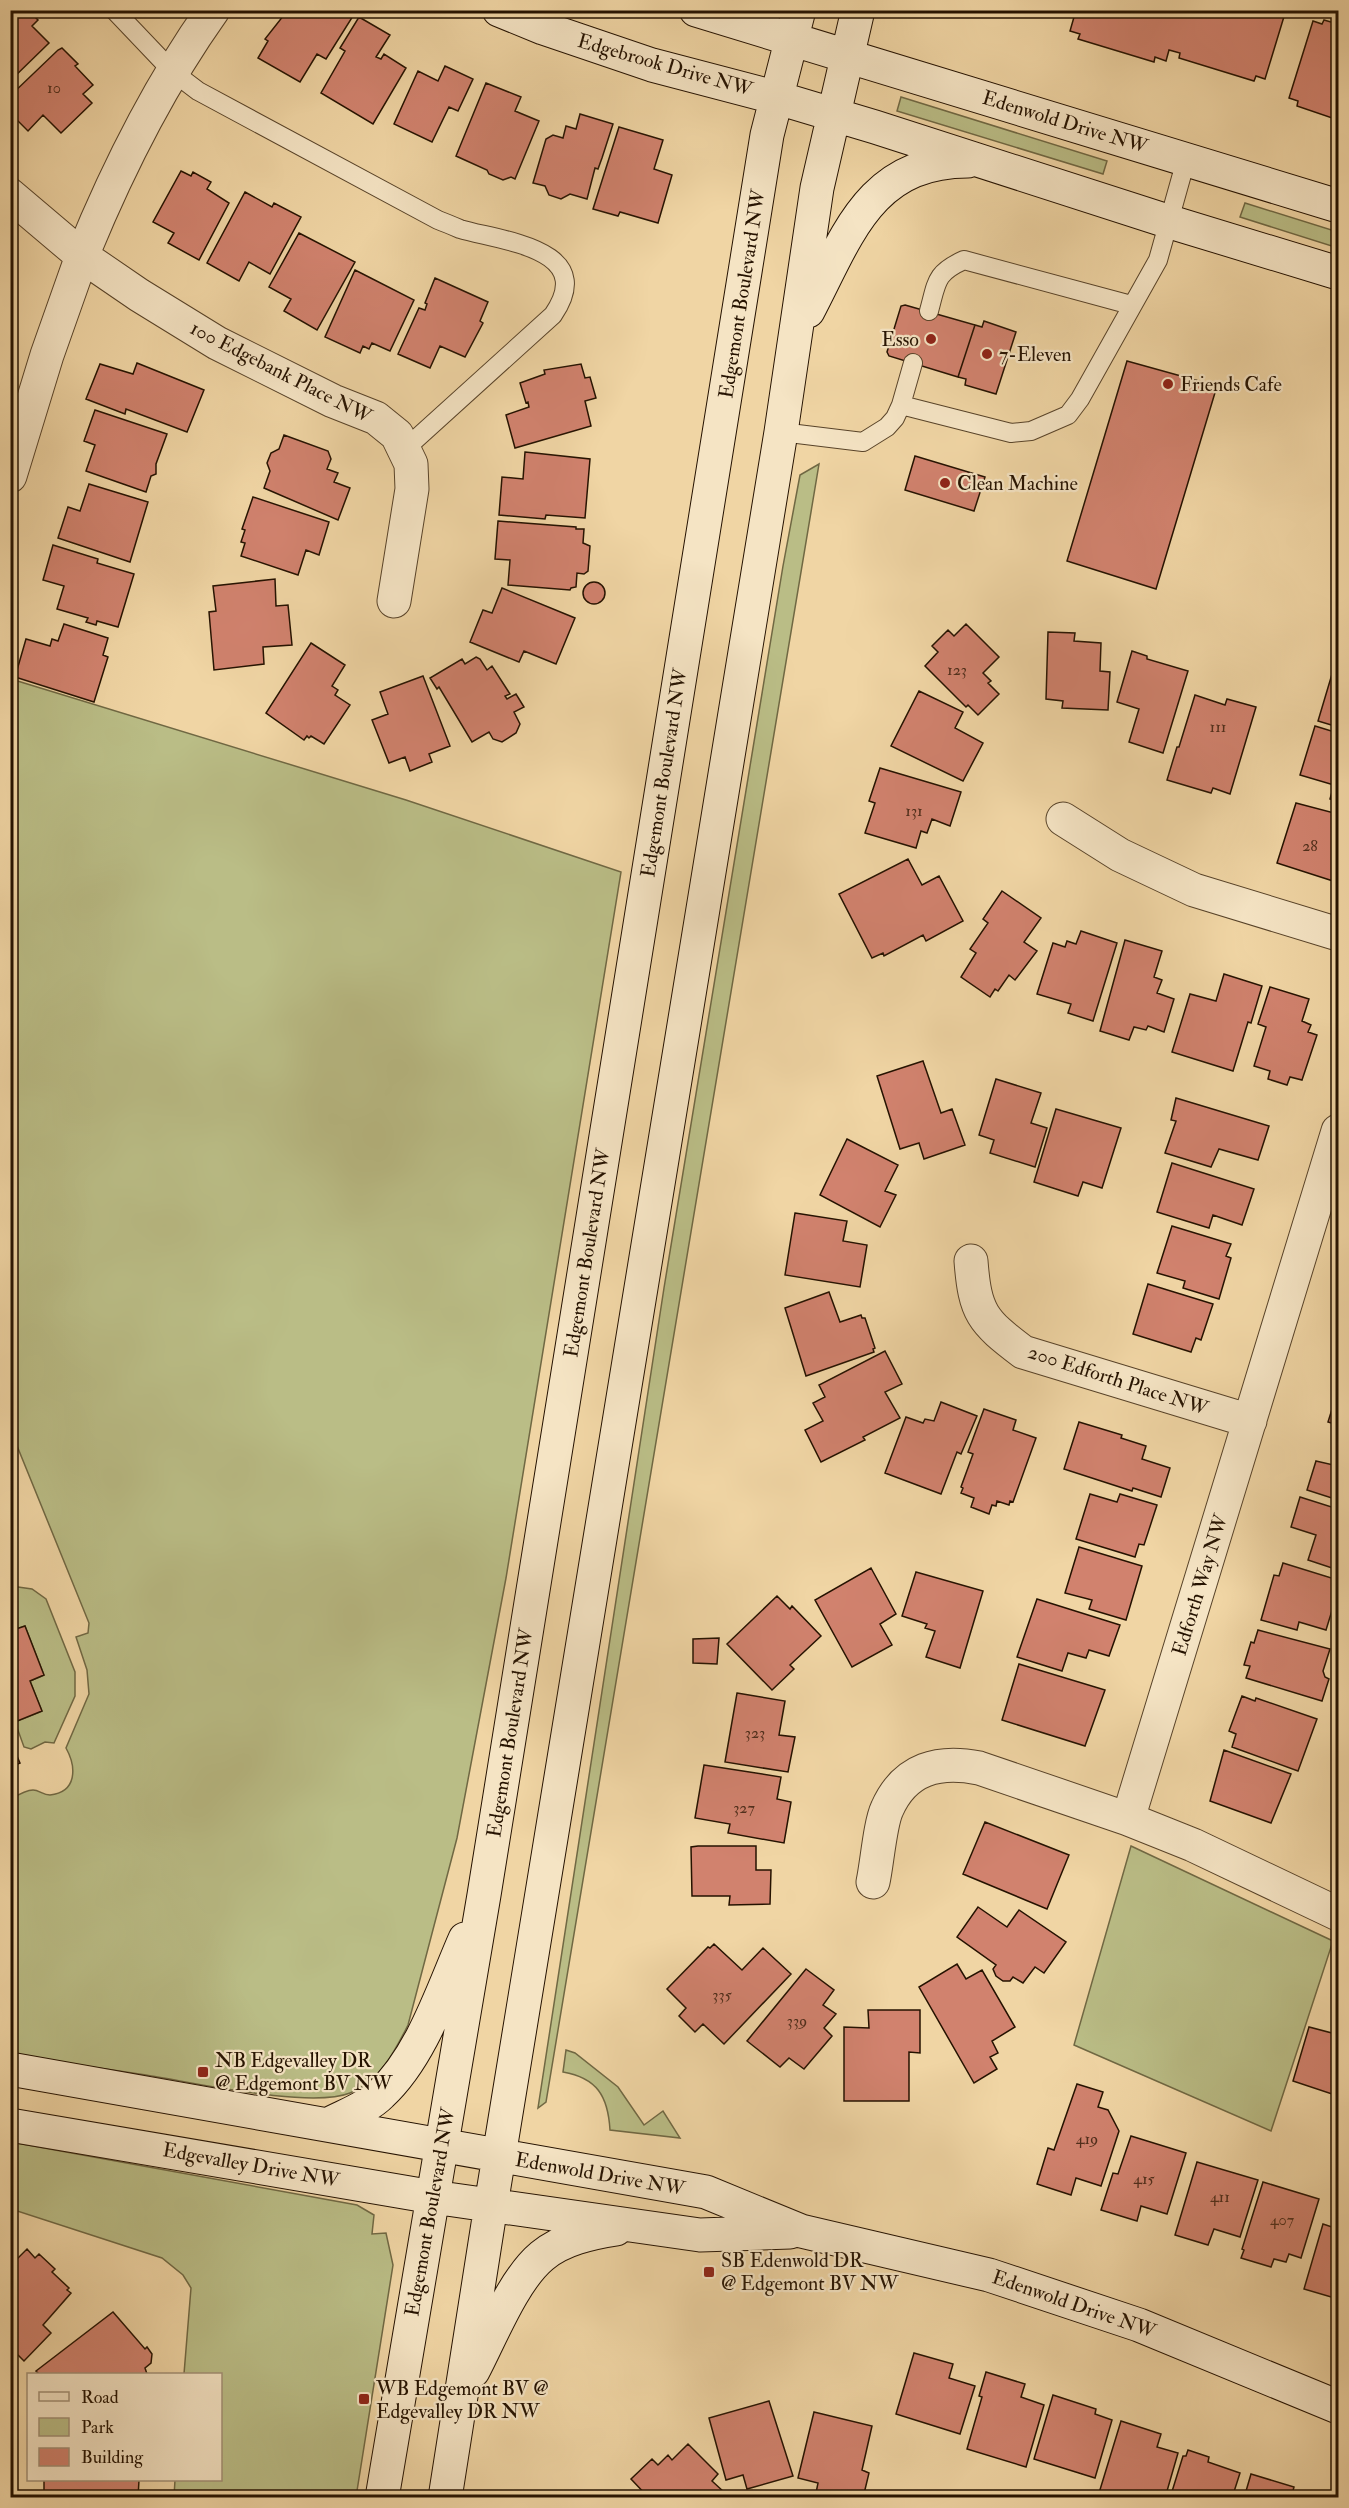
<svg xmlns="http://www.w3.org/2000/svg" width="1349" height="2508" viewBox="0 0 1349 2508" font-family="'IM FELL Double Pica',serif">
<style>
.green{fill:#babd86;stroke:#706843;stroke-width:1.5}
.building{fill:#d1826e;stroke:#251200;stroke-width:1.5}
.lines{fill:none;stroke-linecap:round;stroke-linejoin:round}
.lane-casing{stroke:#584329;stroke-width:20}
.street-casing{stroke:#584329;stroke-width:35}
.secondary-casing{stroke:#251200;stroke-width:35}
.lane{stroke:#f5e4c4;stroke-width:18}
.street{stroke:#f5e4c4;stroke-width:33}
.secondary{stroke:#f5e4c4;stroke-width:33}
.poi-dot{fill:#8f2418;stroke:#f5e4c4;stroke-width:2}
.labels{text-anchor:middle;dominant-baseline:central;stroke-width:4.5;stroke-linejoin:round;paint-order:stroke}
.number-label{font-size:16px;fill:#502e1c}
.street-label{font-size:20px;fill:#251200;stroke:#f5e4c4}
.poi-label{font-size:20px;fill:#251200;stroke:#f5e4c4;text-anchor:start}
</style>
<rect width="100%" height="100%" fill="#f0d5a4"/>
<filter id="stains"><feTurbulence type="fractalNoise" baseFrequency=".00333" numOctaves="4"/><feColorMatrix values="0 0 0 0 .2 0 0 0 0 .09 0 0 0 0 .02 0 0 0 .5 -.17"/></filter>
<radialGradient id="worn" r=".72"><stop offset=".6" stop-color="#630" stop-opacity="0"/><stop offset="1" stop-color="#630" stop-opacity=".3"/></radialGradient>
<path class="green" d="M901,97L1107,161L1103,174L897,111Z
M1245,203L1338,232V248L1240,217Z
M819,464L546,2102L538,2108L664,1288L783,566L800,475Z
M11,679L406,800L621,872L506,1578L457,1838L408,2025C395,2051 379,2082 350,2093C310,2109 192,2082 146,2075C101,2068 56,2062 11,2056V1799C16,1796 27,1790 33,1790C39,1790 43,1795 50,1795C78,1792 76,1766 66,1748L89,1694L87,1670L76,1637L88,1633L89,1623L11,1431Z
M11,1586L32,1589L46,1599L75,1672V1696L54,1743L45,1742L31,1749L24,1747L15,1722L42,1711L30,1681L44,1675L25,1626L11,1631Z
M1131,1846L1333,1941L1271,2131L1074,2045Z
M566,2050L575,2053L618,2087L644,2125L663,2111L680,2138L610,2130C608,2096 597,2078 563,2072Z
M11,2142L357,2205L374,2215L372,2234L386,2233L393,2265L356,2497H174L175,2480H220V2374H184L191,2288L183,2275L162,2258L11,2209Z"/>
<path class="building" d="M10,10H28L38,20L32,26L49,43L10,81Z
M285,10H344L353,16L326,59L317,54L300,82L258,58L268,41L265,39L284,15Z
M1076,10H1286L1265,79L1256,76L1254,81L1179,58L1180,53L1169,50L1166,61L1155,57L1154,62L1078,39L1080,34L1070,31Z
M359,17L390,35L376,57L381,59L384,54L406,68L373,124L321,93L345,51L340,48Z
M1324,20L1338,24V120L1297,106L1298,101L1289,98L1313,21L1322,24Z
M62,48L78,64L75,66L93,85L83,94L92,103L61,133L43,115L28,131L10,113V96L58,50Z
M445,66L473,79L458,111L449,107L432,142L394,124L418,71L438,81Z
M486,83L521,97L515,111L539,121L515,179L511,177L503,180L489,174L487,170L456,156Z
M580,114L613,124L602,158L598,169L595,168L587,199L570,194L561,199L549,195L545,186L533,183L546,139L553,135L563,138L566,126L576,129Z
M619,127L663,140L654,169L672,175L658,223L620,212L618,216L593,209Z
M181,171L191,176L193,172L211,182L207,189L229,203L199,260L168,243L174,233L153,222Z
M245,192L272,207L274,203L301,217L270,274L249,262L239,281L207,263Z
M299,233L355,262L317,330L284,311L291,299L269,287Z
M355,270L414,300L390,351L372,343L369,349L363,346L360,353L325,337Z
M435,278L488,302L480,321L483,323L465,357L440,346L430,368L398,354L419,308L425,310L427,304L425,303Z
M905,305L975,325L958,377L889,356L887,352L901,306Z
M984,321L1016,332L996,394L965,385L966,379L958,377L975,325L982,327Z
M1127,361L1217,386L1156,589L1067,561Z
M137,363L204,390L187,432L126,409L125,414L86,399L100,364L133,374Z
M581,364L585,378L590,377L596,398L585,401L591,426L515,448L506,415L529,407L528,402L526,403L520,383L545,374L544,370Z
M95,410L167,434L156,464V474L151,476L146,492L86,471L95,445L84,441Z
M284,435L328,451L331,459L327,469L338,473L334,482L350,488L338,520L264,488L270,471L267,463L271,453L279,449Z
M525,452L590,459L585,518L546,515L545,519L499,515L502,477L523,479Z
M915,456L985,477L974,511L905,490Z
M89,484L148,502L130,562L58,538L68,507L80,511Z
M253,497L329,522L319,555L306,550L298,575L241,556L245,543L241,542L245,530L242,529Z
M498,521L576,527V529H584L583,543L590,546L588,571L584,574L577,573L576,587L571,588L570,590L508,585L510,560L495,559Z
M53,545L98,559L97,563L134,574L118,627L97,621L96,625L86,622L88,618L57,609L64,586L43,580Z
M275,579L276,606L288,605L292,645L263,647L264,664L214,670L209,612L216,611L213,586Z
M583 593a11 11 0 1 1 22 0a11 11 0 1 1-22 0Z
M502,588L575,618L556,664L524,651L519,662L470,642L483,610L492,613Z
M64,624L108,638L103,655L108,657L94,702L15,677L26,639L50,646L52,639L58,641Z
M966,624L999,657L983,673L991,681L988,683L999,694L978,715L968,705L966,707L925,666L938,652L932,646L948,630L954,636Z
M1048,632L1075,633L1074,641L1101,643L1100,671L1110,672L1108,710L1062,708L1063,701L1046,699Z
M311,643L345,665L332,686L338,690L335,695L350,705L324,744L311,736L309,738L307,736L304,740L266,713Z
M1132,651L1147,656V659L1188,671L1163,753L1129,742L1139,709L1117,702Z
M1338,654V727L1318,721Z
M476,657L480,659L487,670L492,666L510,694L505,696L507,699L516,694L524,707L514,712L520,724L516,733L502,742L493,739L489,732L472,742L439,687L437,689L430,678L462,659L465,664Z
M423,676L450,746L429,754L432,762L410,771L405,757L389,763L372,720L388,714L380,692Z
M919,691L963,712L955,728L983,743L963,781L891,746Z
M1195,695L1225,705L1227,699L1256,707L1230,794L1213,788L1211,793L1167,780L1177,747H1179Z
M1315,726L1338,733V801L1330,799L1334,785L1300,775Z
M880,768L961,792L950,826L932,819L927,833L921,831L916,848L865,833L875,803L869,801Z
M1296,803L1338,814V864L1333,881L1277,863Z
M908,859L922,885L939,876L963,921L926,941L923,935L884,956L883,953L872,958L839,894Z
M1002,891L1041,918L1024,942L1037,951L1015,980L1009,975L998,991L995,989L990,997L961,977L976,953L970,949L988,923L983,919Z
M1081,931L1117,943L1093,1021L1068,1013L1071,1004L1037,994L1053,943L1065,947L1067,941L1076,944Z
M1125,940L1162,951L1154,977L1162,980L1157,993L1174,999L1164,1032L1148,1026L1146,1030L1134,1027L1129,1040L1100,1031Z
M1224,974L1262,986L1251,1023L1248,1022L1233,1071L1172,1052L1190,994L1216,1001Z
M1270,987L1309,999L1302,1021L1311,1025L1308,1032L1317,1035L1302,1080L1290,1077L1287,1085L1268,1079L1270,1071L1254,1066L1266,1027L1258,1024Z
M923,1061L941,1113L952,1109L965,1145L924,1159L919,1143L900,1149L877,1076Z
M996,1079L1041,1093L1031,1123L1047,1128L1035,1167L990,1153L994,1140L979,1135Z
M1176,1098L1269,1126L1258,1160L1219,1149L1211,1167L1165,1153L1176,1121L1171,1120Z
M1056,1109L1121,1128L1102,1188L1083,1182L1078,1196L1034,1182Z
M847,1139L898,1165L885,1191L896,1195L880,1227L820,1195Z
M1172,1163L1254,1189L1242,1225L1213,1215L1209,1228L1157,1212Z
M795,1213L847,1221L843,1241L867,1245L860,1287L785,1275Z
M1172,1226L1231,1244L1226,1256L1231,1258L1219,1299L1183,1288L1185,1281L1157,1273Z
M1148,1284L1213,1304L1201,1340L1196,1338L1191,1352L1133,1334Z
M829,1292L840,1322L861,1315L862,1318H865L875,1348L873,1349L874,1352L806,1376L785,1308Z
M885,1351L902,1384L885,1392L900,1418L863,1437L865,1440L821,1462L805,1430L823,1421L813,1403L825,1397L819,1385Z
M1338,1390V1425L1328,1422Z
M941,1402L977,1416L961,1454L957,1452L941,1494L885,1473L906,1417L923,1423L925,1419L934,1421Z
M984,1409L1016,1420L1013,1430L1036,1438L1013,1502L1010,1501L1009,1505L997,1501L996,1506L992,1505L989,1514L971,1507L974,1498L961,1493L963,1488L961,1487L973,1454L968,1452Z
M1079,1422L1122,1435L1121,1438L1146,1446L1142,1459L1170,1468L1161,1497L1133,1488L1132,1491L1064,1469Z
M1316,1461L1338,1466V1500L1307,1490Z
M1090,1494L1117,1502L1120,1494L1157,1505L1144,1545L1139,1544L1135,1557L1076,1539Z
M1300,1497L1338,1509V1570L1308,1560L1316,1535L1291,1527Z
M1079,1547L1142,1566L1126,1620L1089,1609L1092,1600L1065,1593Z
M1283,1563L1338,1580V1591L1326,1630L1299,1622L1297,1630L1261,1620L1274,1575L1279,1576Z
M871,1568L896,1614L880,1624L892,1645L852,1667L815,1600Z
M916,1572L983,1591L960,1668L926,1657L935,1631L925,1628L927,1624L902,1616Z
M777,1596L790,1609L792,1606L821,1636L790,1665L794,1669L772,1690L727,1644Z
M1037,1599L1120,1625L1109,1656L1089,1650L1086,1658L1068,1653L1062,1671L1017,1657Z
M25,1626L44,1675L30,1681L42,1711L10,1724V1631Z
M1258,1630L1330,1649L1323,1671L1325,1677L1329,1679L1322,1701L1246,1678L1250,1666L1244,1665L1251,1642L1254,1643Z
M719,1638L717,1664L693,1663V1639Z
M1019,1664L1105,1690L1085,1746L1002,1720Z
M737,1693L785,1701L779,1735L795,1737L788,1772L725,1762Z
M1242,1696L1255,1701L1256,1698L1317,1719L1298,1771L1232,1747L1236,1734L1229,1731Z
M10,1740L20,1763L10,1767Z
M1224,1750L1291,1774L1271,1823L1210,1801Z
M704,1765L781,1777L777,1799L791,1802L784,1843L728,1833L730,1824L695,1818Z
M985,1822L1069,1855L1047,1909L963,1874Z
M698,1846H756V1870H771L770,1904L729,1905L730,1896H692L691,1847Z
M978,1907L1007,1927L1019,1910L1066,1942L1044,1973L1035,1967L1023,1983L1013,1977L1010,1981H1003L996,1976L993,1969L996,1965L957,1937Z
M714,1944L742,1970L763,1948L791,1974L724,2044L703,2024L695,2032L679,2016L686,2008L667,1989L708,1947L710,1948Z
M957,1964L966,1979L982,1970L1015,2027L992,2041L998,2053L990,2057L997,2069L974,2083L919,1987Z
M806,1969L834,1990L823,2005L836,2014L824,2028L832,2036L804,2069L789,2058L780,2067L747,2041Z
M868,2010H920V2053L909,2052V2101H844V2027L869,2028Z
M1338,2010V2096L1293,2081L1309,2027L1332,2033Z
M1077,2084L1103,2092L1098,2107L1108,2110L1119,2131L1101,2186L1076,2178L1071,2195L1037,2184L1048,2148L1054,2150Z
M1131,2136L1186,2153L1167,2214L1141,2206L1137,2221L1101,2210L1113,2173L1118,2174Z
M1197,2162L1258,2180L1240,2237L1214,2229L1208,2245L1175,2235Z
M1263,2182L1319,2199L1301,2258L1289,2254L1286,2262L1274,2259L1271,2267L1241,2258L1244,2250L1242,2249Z
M1323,2224L1338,2229V2299L1304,2289Z
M27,2249L35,2258L39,2254L55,2269L52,2272L69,2288L67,2290L71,2293L43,2325L51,2333L24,2361L13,2350L10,2353V2266Z
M113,2312L145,2349L147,2347L152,2354L151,2363L145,2368L147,2374H39L36,2371Z
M914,2353L953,2364L949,2378L975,2386L960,2434L896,2414Z
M986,2372L1025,2384L1021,2397L1044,2405L1026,2467L967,2449L982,2397L979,2396Z
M1053,2395L1096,2409L1095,2414L1112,2420L1095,2478L1034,2459Z
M769,2401L793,2476L747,2489L743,2475L726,2480L709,2418Z
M814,2412L872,2426L862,2470L869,2473L863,2498H815L818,2483L798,2478Z
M1121,2421L1161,2434L1157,2447L1178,2453L1165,2498H1115L1099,2493Z
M688,2444L718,2474L712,2481L724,2492L719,2498H649L631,2479L652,2459L658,2465L668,2455L672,2460Z
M1188,2450L1209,2457L1208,2462L1240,2473L1232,2498H1170L1183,2456H1186Z
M1251,2474L1294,2487L1291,2498H1244Z
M44,2480H139L138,2498H44Z"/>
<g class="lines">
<g class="lane-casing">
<path id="lane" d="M114,10L173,72L198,91L438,220C446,223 453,226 460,229C500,241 599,248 553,315L405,449
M929,311C937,282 935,273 964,260L1131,305
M901,405L913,363
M781,432L863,442L887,427L895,418L901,405L1011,433L1031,431L1068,415L1080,399L1158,260L1186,160"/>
</g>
<g class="street-casing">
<path id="street" d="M10,195L82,256C117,170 159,86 213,10
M10,476L47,355L82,256L139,295L217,343L333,401L376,418L397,435L411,464L412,489L394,601
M1063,819L1120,855L1194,890L1338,934
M1338,1131L1128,1819L1193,1845L1338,1914
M971,1261C975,1313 982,1321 1023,1352L1250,1421
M873,1882C877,1864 880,1824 887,1809C905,1768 939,1760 979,1768L1128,1819"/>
</g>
<g class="secondary-casing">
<path id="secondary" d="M499,10L543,28L652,65L778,98L875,127L1167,221L1338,273
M696,10L1338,206
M808,311C847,237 869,161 968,161
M10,2069L706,2192L801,2231L989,2275L1139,2325L1338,2407
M329,2124C346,2115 367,2108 381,2094C422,2056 443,1989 465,1939
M10,2125L433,2197L700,2235L790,2232
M473,2371C491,2337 513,2280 542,2256C562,2239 591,2233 616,2229
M382,2498L484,1895L767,135L799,10
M445,2498L491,2205L781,432L817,188L858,10"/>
</g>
<use href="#lane" class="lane"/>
<use href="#street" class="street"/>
<use href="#secondary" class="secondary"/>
</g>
<g class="poi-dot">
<circle cx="931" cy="339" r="6"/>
<circle cx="987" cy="354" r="6"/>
<circle cx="1168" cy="384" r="6"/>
<circle cx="945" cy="483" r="6"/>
<rect x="197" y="2066" width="12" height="12" rx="3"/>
<rect x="703" y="2266" width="12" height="12" rx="3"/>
<rect x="358" y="2393" width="12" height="12" rx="3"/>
</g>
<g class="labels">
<g class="number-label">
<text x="54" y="88">10</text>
<text x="957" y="670">123</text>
<text x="1218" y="727">111</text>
<text x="914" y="811">131</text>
<text x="1310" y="846">28</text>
<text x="755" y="1733">323</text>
<text x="744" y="1808">327</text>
<text x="722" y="1995">335</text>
<text x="797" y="2021">339</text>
<text x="1087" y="2139">419</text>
<text x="1144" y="2179">415</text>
<text x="1220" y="2197">411</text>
<text x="1282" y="2220">407</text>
</g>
<g class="street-label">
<text transform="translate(665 65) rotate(16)">Edgebrook Drive NW</text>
<text transform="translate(1065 122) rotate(17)">Edenwold Drive NW</text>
<text transform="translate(742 294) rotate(-81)">Edgemont Boulevard NW</text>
<text transform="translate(281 372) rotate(27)">100 Edgebank Place NW</text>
<text transform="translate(664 773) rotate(-81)">Edgemont Boulevard NW</text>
<text transform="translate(587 1253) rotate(-81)">Edgemont Boulevard NW</text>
<text transform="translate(1118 1380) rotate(18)">200 Edforth Place NW</text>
<text transform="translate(1200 1585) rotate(-73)">Edforth Way NW</text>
<text transform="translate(510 1733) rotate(-81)">Edgemont Boulevard NW</text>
<text transform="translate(251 2165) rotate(10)">Edgevalley Drive NW</text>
<text transform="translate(600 2174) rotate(10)">Edenwold Drive NW</text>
<text transform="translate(430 2212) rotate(-80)">Edgemont Boulevard NW</text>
<text transform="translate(1074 2304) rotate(19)">Edenwold Drive NW</text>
</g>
<g class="poi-label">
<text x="919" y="339" text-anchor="end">Esso</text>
<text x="999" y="354">7-Eleven</text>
<text x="1180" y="384">Friends Cafe</text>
<text x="957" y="483">Clean Machine</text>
<text x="215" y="2060">NB Edgevalley DR<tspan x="215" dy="23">@ Edgemont BV NW</tspan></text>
<text x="721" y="2260">SB Edenwold DR<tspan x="721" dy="23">@ Edgemont BV NW</tspan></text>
<text x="376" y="2388">WB Edgemont BV @<tspan x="376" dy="23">Edgevalley DR NW</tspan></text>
</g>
</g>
<rect width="1349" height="2508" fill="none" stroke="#f0d5a4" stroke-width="36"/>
<rect x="12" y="12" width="1325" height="2484" fill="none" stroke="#251200" stroke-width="3"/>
<rect x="18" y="18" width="1313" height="2472" fill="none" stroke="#251200" stroke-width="1.5"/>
<rect x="27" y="2373" width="195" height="108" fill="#f5e4c4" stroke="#a29076" stroke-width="1.5"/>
<rect x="39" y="2392" width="30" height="9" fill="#f5e4c4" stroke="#a29076" stroke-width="1.5"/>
<text x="81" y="2403" font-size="18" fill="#251200">Road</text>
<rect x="39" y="2418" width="30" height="18" fill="#babd86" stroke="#a29076" stroke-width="1.5"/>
<text x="81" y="2433" font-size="18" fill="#251200">Park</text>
<rect x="39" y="2448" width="30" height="18" fill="#d1826e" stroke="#a29076" stroke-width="1.5"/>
<text x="81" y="2463" font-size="18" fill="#251200">Building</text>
<rect width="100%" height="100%" filter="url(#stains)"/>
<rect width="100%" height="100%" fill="url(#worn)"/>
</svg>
